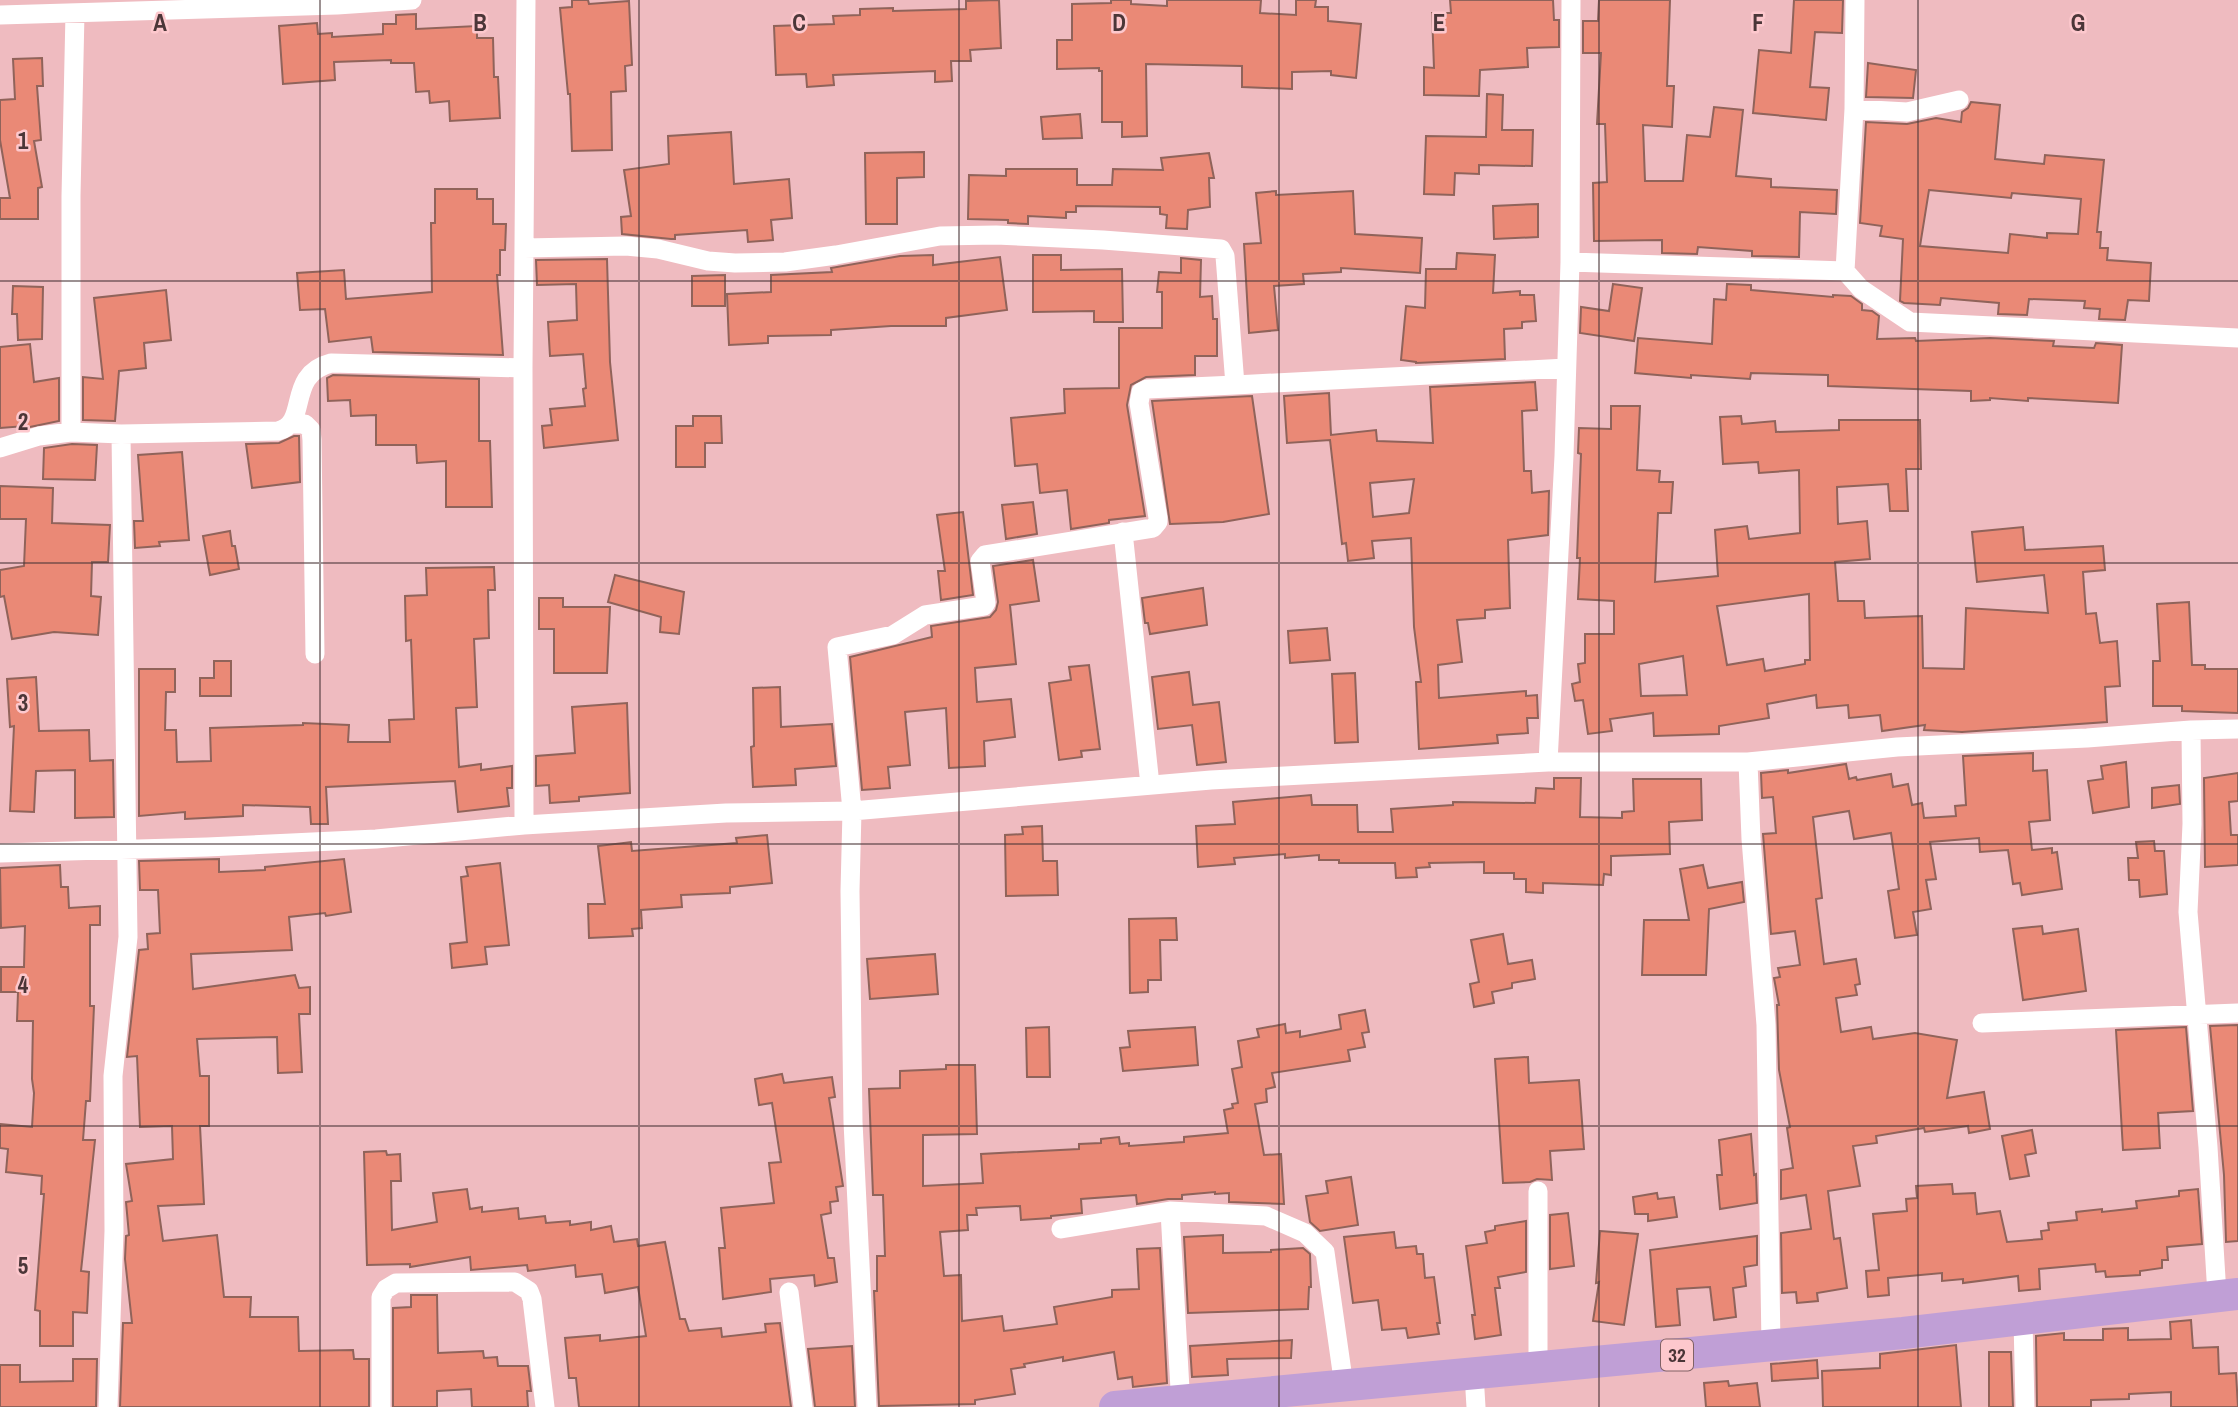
<svg xmlns="http://www.w3.org/2000/svg" width="2238" height="1407" viewBox="0 0 2238 1407" font-family="'Archivo Narrow',sans-serif">
<style>
.building{fill:#ea8976;stroke:#90635a;stroke-width:2;fill-rule:evenodd}
.lines{fill:none;stroke-linecap:round;stroke-linejoin:round}
.minor{stroke:#fff;stroke-width:19}
.trunk{stroke:#c09fd6;stroke-width:32}
.grid{fill:none;stroke:#4b3638;stroke-width:2;stroke-opacity:0.55}
.labels{text-anchor:middle;dominant-baseline:central;stroke-width:5;stroke-linejoin:round;paint-order:stroke}
.shield{fill:#fdc8cd;stroke:#806265;stroke-width:2}
.shield-label{font-size:19px;font-weight:bold;fill:#4b3638}
.grid-label{font-size:23px;text-anchor:middle;font-weight:bold;fill:#4b3638;stroke:#fdc8cd;stroke-width:5;stroke-linejoin:round;paint-order:stroke}
</style>
<rect width="100%" height="100%" fill="#efbbc0"/>
<path class="building" d="M572,0H588L589,4L629,1L632,65L625,66L626,91L611,92L612,150L572,151L570,94H568L560,8L572,7Z
M999,0L1001,48L970,50L971,61H951L952,81L935,82V71L833,75L834,85L807,87L806,74L776,75L774,26L834,24L833,16L860,15V9L893,8V11L966,9V1Z
M1111,0H1131V4L1167,6V0H1261L1260,13L1296,15V0H1316L1315,7H1328V21L1361,24L1356,78L1331,75V71L1292,72V89L1242,87V66L1146,64L1147,136L1122,137V122H1102V71H1099V68L1057,69V40H1072V4L1111,3Z
M1450,0H1553L1554,20H1559V47L1527,48L1528,67L1480,70L1479,96L1424,95V67L1434,68L1432,13H1451Z
M1599,0H1670L1667,86H1674L1672,127L1643,125L1645,181H1683L1687,135L1710,137L1714,107L1743,110L1736,176L1771,179V187L1837,190L1836,214L1800,212L1799,257L1752,256V251L1698,247L1697,254L1662,253V240L1594,241L1593,183L1607,182L1605,124H1597L1601,53H1583V21H1598Z
M1794,0H1843L1842,33L1815,32L1810,87L1829,88L1826,120L1753,113L1759,50L1791,53Z
M416,14V29L477,26V38H493L494,77H498L500,118L450,121L449,101L430,103L429,91L416,92L414,63H391V60L334,62L335,80L283,84L279,26L317,23L318,34L332,33V37L383,34V24H396V15Z
M42,58L43,86H37L41,140L34,141L42,187L38,188V219H0V198H10L0,140V100L15,99L13,59Z
M1868,63L1916,70L1913,98L1866,97Z
M1487,94L1503,95L1502,130H1533L1532,166L1479,165V174L1455,173L1454,195L1424,194L1426,136L1486,137Z
M1971,102L2000,105L1995,159L2044,164L2045,155L2104,160L2097,232H2101L2100,248H2108L2107,260L2151,263L2149,301L2128,300L2125,320L2099,319L2100,309L2084,308L2085,301L2029,299L2027,315L1998,314L1999,303L1941,298L1940,305L1904,303L1900,301L1903,239L1880,236L1882,226L1860,223L1866,122L1907,124L1936,118L1961,122L1962,112L1968,108ZM1929,190L2011,198L2012,193L2081,199L2078,234L2047,233V238L2010,234L2008,253L1920,246Z
M1080,114L1082,138L1043,139L1041,117Z
M731,132L734,184L789,179L792,218L771,220L773,240L748,242L747,230L675,235V239H671L622,234L621,217L631,216L624,170L669,164L668,136Z
M924,152V177L897,178V224H866L865,153Z
M1209,153L1214,178H1209L1210,207L1188,210L1187,229L1166,228L1167,215L1160,214V207L1076,206V212H1066V218L1028,216V224L1008,223V220L968,219L969,175L1006,176V169H1077V185H1112L1113,169L1163,170L1161,158Z
M435,189H477V199H493V224H506L505,250H500V275H497L503,355L373,352L371,337L329,342L325,309L300,310L297,273L344,270L346,299L432,292L431,223H435Z
M1276,191V195L1353,191L1355,234L1422,238L1420,273L1341,268V272L1303,274L1304,284L1274,286L1278,330L1249,333L1244,244L1261,243L1256,193Z
M1538,204V237L1494,239L1493,206Z
M1457,253L1495,255L1493,293L1520,291V295H1534L1536,321L1522,322V328L1504,329L1505,359L1416,363V362L1401,360L1406,306L1425,308L1426,269H1456Z
M933,255V265L1000,257L1007,310L946,318V326H891L831,330V335L768,336V343L729,345L727,294L771,292V275L832,272L831,268L900,256Z
M1033,255H1061V270L1122,269L1123,322H1094V311L1033,312Z
M1181,258L1201,260L1200,297L1212,296L1213,319H1217V356H1195V375L1146,377L1131,385L1127,405L1145,516L1109,520V523L1071,529L1067,490L1040,493L1037,464L1015,466L1011,418L1065,413L1064,389L1119,388V328H1162V292H1157L1159,272L1181,273Z
M607,259L610,362L618,440L544,448L542,426L552,425L550,409L585,406L583,389L586,388L583,354L550,356L548,322L577,320L576,284L537,285L536,260Z
M725,275V306H692V276Z
M1613,284L1642,288L1634,341L1580,333L1581,307L1609,311Z
M1727,284L1751,285V290L1833,297V295L1851,296L1862,304V310L1872,311L1879,316L1877,339L1915,338L1916,341L1990,338L2054,341L2053,346L2094,348L2096,343L2122,345L2118,403L2028,398V401L1990,398V400L1971,401V391L1828,386V375L1751,373L1750,379L1691,375V378L1635,373L1638,338L1712,344L1714,299L1726,300Z
M13,286L43,287L42,339L18,340L17,314H12Z
M166,290L171,340L144,343L146,368L119,371L115,421L83,420V377L103,379L94,298Z
M30,344L34,382L59,378V421L25,428V426L0,428V347Z
M333,375L479,379V441H490L492,507H446V461L417,463L416,445H376V415L351,416L350,400L328,401L327,378Z
M1535,382L1537,410L1522,411L1524,471H1531L1532,493L1549,491L1548,535L1508,540L1510,608L1485,610V618L1457,620L1462,662L1438,665L1439,698L1526,691V696L1537,695L1538,718H1527L1528,733L1497,735L1498,743L1419,749L1416,682H1421L1414,627L1411,538L1372,541L1374,558L1348,561L1346,543L1342,544L1330,440L1287,443L1284,396L1329,393L1331,435L1376,430L1377,441L1433,443L1430,387ZM1414,479L1409,513L1373,517L1370,483Z
M1252,396L1269,514L1223,522L1170,524L1152,401Z
M1611,406H1640L1637,470L1660,471L1659,482H1673L1671,513H1658L1655,582L1718,576L1715,530L1747,526L1749,539L1800,533L1799,470L1759,473L1758,462L1723,464L1720,417L1741,416L1742,424L1775,421L1776,432L1839,430V420H1920L1921,469H1906L1908,511H1890L1888,484L1837,487L1838,524L1867,521L1870,559L1835,562L1838,601H1864L1865,618L1922,616L1923,668L1964,669L1966,608L2048,613L2044,575L1977,582L1972,532L2023,527L2025,550L2103,546L2105,570L2083,572L2086,614L2096,613L2100,643L2117,641L2120,686L2105,687L2107,722L1962,732L1924,730L1925,725L1882,731L1880,715L1849,718L1848,705L1817,708L1816,695L1767,704L1769,718L1719,726V734L1654,736L1653,713L1610,719L1612,731L1588,734L1583,700L1575,701L1572,684L1580,682L1578,664L1585,663V634H1614V601L1578,599L1580,558H1577L1581,454L1578,453L1579,428L1611,429ZM1809,594L1810,660H1805V664L1765,671L1763,659L1727,665L1717,606ZM1683,656L1687,695L1641,696L1639,664Z
M693,416H721L722,443H705V467H676V426H693Z
M294,436H299L300,482L252,488L246,444L279,443Z
M72,444L97,445L95,480L43,479L44,448Z
M182,452L189,540L159,542L160,546L135,548L134,521H143L138,455Z
M0,486L53,488L52,523L110,525L108,562H92L91,596L101,597L98,635L54,632L12,639L4,596L0,597V570L24,566L26,519H0Z
M1033,502L1037,534L1006,539L1002,505Z
M963,512L973,595L941,600L938,571H945L937,515Z
M230,531L232,546H235L239,569L210,575L203,536Z
M1033,560L1039,601L1010,605L1016,664L975,668L977,702L1011,699L1015,737L984,741L985,766L949,768L946,708L905,712L910,765L888,767L890,788L862,790L850,657L932,637L931,626L990,617L996,610L998,602L993,566Z
M494,567L495,590H488L489,638L474,639L477,707L456,708L459,767L481,764V770L512,766V788H507L509,806L458,812L455,781L326,787L328,824H311L310,807L243,805V816L185,819V812L139,816V669H175V692H166L165,730H176L177,762L211,761L210,728L303,725V723L349,725L348,742H390L389,720L414,719L411,640L406,641L405,596L427,595L426,568Z
M615,575L684,592L679,634L660,632L661,617L608,602Z
M1203,588L1207,625L1150,634L1148,623H1145L1142,598Z
M539,598H563V607H610L607,673H554V629H539Z
M2189,602L2192,665H2205V669H2238V713L2182,711V706H2153V661H2160L2157,604Z
M1327,628L1330,660L1290,663L1288,631Z
M214,661H231V696H200V678H214Z
M1089,665L1100,749L1081,751L1082,757L1059,760L1049,683L1071,680L1069,667Z
M1189,672L1193,705L1219,702L1226,762L1197,765L1192,725L1158,729L1152,677Z
M1355,673L1358,742L1335,743L1332,674Z
M36,677L39,731L89,730L90,761L113,760L114,817L75,818V770L36,771L34,812L10,811L14,726L10,727L7,679Z
M780,687L781,727L832,724L836,766L795,769L796,785L753,787L751,747L754,746L753,688Z
M627,703L630,793L579,797V801L550,803L549,785L536,786V756L575,753L572,707Z
M2033,753V771L2047,770L2050,820L2029,822L2032,850L2052,848V853L2057,852L2062,889L2022,895L2020,883L2013,884L2008,850L1980,852L1979,838L1930,842L1936,879L1926,880L1931,909L1913,912L1917,935L1895,938L1888,891L1899,889L1891,833L1854,839L1849,811L1813,817L1822,898L1816,899L1824,964L1856,959L1860,984L1855,985L1857,995L1836,998L1841,1032L1871,1027L1873,1039L1915,1033L1957,1040L1947,1098L1984,1092L1990,1129L1969,1133L1968,1126L1925,1132L1924,1128L1876,1136L1877,1143L1853,1146L1860,1186L1828,1191L1834,1239L1840,1238L1847,1288L1817,1293L1818,1301L1797,1303L1796,1292L1782,1293L1781,1233L1811,1229L1806,1195L1781,1199V1170L1793,1168L1787,1128L1790,1127L1779,1070L1777,1005H1779L1774,978L1780,977L1778,968L1800,965L1795,931L1771,934L1763,834L1776,833L1773,797L1762,798L1761,773L1788,770V773L1846,764L1849,779L1856,777L1857,780L1891,774L1893,787L1908,784L1912,805L1922,803L1924,818L1956,816L1955,806L1966,805L1963,756Z
M2126,762L2129,807L2093,813L2088,781L2103,779L2101,766Z
M2238,773V801L2229,802L2231,835H2238V865L2205,867L2204,778Z
M1554,778H1581L1580,817L1622,818V812L1634,811L1633,779H1701L1702,820L1669,822L1670,854L1611,856V875L1604,874L1603,885L1543,883V893L1526,892V879H1514V873H1484V862L1429,863L1430,867L1416,868L1417,877L1396,878L1395,863H1339V860H1319V855L1285,858V854L1234,858L1235,864L1198,867L1196,826L1235,824L1233,802L1311,795L1312,805H1357L1358,832H1393L1391,809L1453,805V802L1535,803L1536,788L1554,789Z
M2179,785L2180,804L2152,808V788Z
M1042,826L1043,861H1057L1058,895L1006,896L1005,835L1023,834L1022,827Z
M767,835L772,883L730,887V893L681,895L682,907L641,910L642,928L632,929L633,936L589,938L588,904H605L598,846L631,842L632,851L737,843L736,838Z
M2154,841L2155,851H2164L2167,894L2140,897L2139,880H2129L2128,858H2138L2136,842Z
M219,859V872L265,870V867L344,859L351,912L326,916L325,913L289,917L292,950L191,954L193,989L295,975L299,988L310,987V1014H299L302,1072L278,1073L277,1037L197,1039L200,1076H209V1126H200L204,1204L158,1206L163,1241L217,1235L224,1297H251L250,1317H298L299,1351L353,1350L354,1359H369V1407H120L123,1323H132L125,1259L126,1236L129,1235L126,1202L132,1201L126,1164L173,1159L172,1126L140,1127L137,1056L127,1057L139,950L148,949L147,934L160,933L158,890H140L139,861Z
M500,863L509,945L485,947L487,964L452,968L450,944L467,942L461,877L468,876L466,867Z
M60,865L61,887H68L69,908L100,906V925H90V1006H94L90,1101H86L83,1140H95L81,1271L89,1272L87,1313L73,1312V1346H40V1311L35,1310L44,1194H41L42,1176L6,1172L8,1149L0,1148V1124L32,1127L34,1093L32,1079L33,1021H17L18,992H1V967H24L25,926L1,928L0,868Z
M1703,865L1708,888L1742,882L1744,902L1709,909L1706,975H1642L1644,920H1689L1680,869Z
M1176,918L1177,940H1160L1161,980H1148V992L1130,993L1129,919Z
M2042,926L2043,934L2078,929L2086,991L2023,1000L2013,929Z
M1503,934L1508,964L1532,960L1535,979L1512,983V988L1492,992L1494,1003L1474,1007L1470,984L1479,982L1471,940Z
M935,954L938,994L870,999L867,959Z
M1365,1010L1369,1032L1362,1033L1365,1047L1348,1050L1350,1061L1272,1073L1275,1087L1266,1089L1267,1102L1255,1104L1264,1155L1281,1154L1284,1204L1229,1202V1193L1215,1194V1192L1182,1195V1199H1168L1137,1204L1136,1195L1081,1199L1082,1213L1051,1216V1218L1021,1220L1020,1206L976,1208L977,1215H967L968,1230L940,1232L944,1276L961,1275L962,1321L1002,1316L1004,1331L1057,1324L1054,1307L1112,1297V1290L1139,1289L1137,1249L1160,1248L1167,1383L1133,1387L1132,1377L1118,1379L1114,1352L1063,1361V1357L1024,1364L1025,1367L1011,1369L1015,1394L975,1400V1404L879,1406L874,1291H877V1256H885L883,1195H873L869,1089L900,1088V1071L946,1069V1065H975L977,1134L923,1135V1186L983,1183L981,1154L1079,1149V1144L1101,1143V1139L1119,1137L1120,1144L1129,1143V1146L1184,1142V1137L1228,1133L1224,1110L1233,1108L1232,1104L1238,1103L1232,1069L1242,1067L1238,1041L1259,1037L1257,1029L1285,1024L1286,1033L1300,1031V1037L1341,1029L1339,1015Z
M2238,1025V1241L2226,1242L2224,1175L2210,1026Z
M1049,1027L1050,1077H1027L1026,1028Z
M1195,1027L1198,1065L1123,1071L1120,1048L1130,1047L1128,1031Z
M2186,1027L2193,1111L2158,1113L2160,1148L2123,1150L2116,1030Z
M1528,1057L1529,1083L1579,1080L1584,1149L1550,1151L1552,1180L1537,1179L1530,1182L1503,1183L1495,1059Z
M782,1074L784,1083L832,1077L835,1097L829,1098L843,1186L836,1187L838,1201L830,1202L831,1213L821,1215L828,1258H834L837,1282L815,1286L814,1275L770,1279L771,1292L723,1299L719,1248H725L721,1208L774,1203L769,1163L781,1162L772,1103L759,1105L755,1079Z
M2032,1130L2036,1153L2025,1155L2029,1176L2010,1179L2002,1136Z
M1751,1134L1754,1175L1756,1174L1757,1203L1720,1209L1717,1175H1722L1719,1140Z
M386,1151L387,1155L400,1154L401,1181H391L392,1230L437,1222L433,1193L467,1189L470,1209L482,1207V1212L518,1208L519,1219L545,1216L546,1223L570,1221V1225L591,1222V1230L611,1226L614,1242L637,1239L638,1246L665,1242L680,1319H685L689,1331L721,1328L722,1337L766,1332L765,1324L780,1323L791,1407H579L576,1378H569L565,1338L600,1335V1341L646,1336L638,1287L605,1293L602,1274L576,1277L575,1265L528,1271L527,1265L471,1270L470,1257L410,1267V1264L367,1265L364,1152Z
M1351,1177L1358,1225L1320,1231L1310,1222L1306,1196L1328,1193L1326,1181Z
M1952,1184L1953,1194L1975,1193L1977,1214L2000,1211L2007,1242L2042,1239L2041,1231L2049,1230L2048,1223L2077,1220L2076,1212L2102,1209V1212L2137,1208L2136,1201L2179,1196V1191L2198,1189L2202,1244L2167,1247L2168,1260H2162V1268L2140,1271V1275L2106,1277L2105,1271L2096,1272L2095,1264L2039,1269L2040,1289L2019,1291L2018,1276L1963,1283V1279L1942,1281V1273L1888,1278L1889,1295L1868,1297L1866,1271L1879,1270L1873,1214L1907,1211L1906,1199L1917,1198L1916,1186Z
M1657,1193L1658,1199L1674,1197L1677,1217L1648,1221V1214H1635L1633,1197Z
M1568,1213L1574,1266L1550,1269V1215Z
M1526,1221V1272L1498,1277L1500,1288H1495L1501,1335L1475,1339L1472,1315H1475L1466,1246L1487,1243L1485,1232L1495,1230V1226Z
M1600,1231L1638,1234L1624,1325L1593,1321L1599,1282L1596,1283Z
M1394,1232L1396,1248L1416,1246L1417,1254H1423L1425,1278L1434,1277L1440,1323H1437L1439,1334L1408,1338L1406,1328L1382,1330L1378,1300L1353,1303L1344,1237Z
M1223,1235V1253L1271,1252V1250L1303,1248L1310,1254L1311,1287H1309L1308,1309L1188,1313L1184,1237Z
M1757,1236V1265L1744,1267L1746,1286L1733,1288L1736,1317L1714,1320L1710,1287L1677,1289L1680,1325L1656,1327L1650,1250Z
M411,1295H437L438,1353L483,1351L484,1358L497,1357L498,1366H528L531,1391H527L528,1407H472L471,1389L437,1391V1407H393V1308L411,1307Z
M2191,1320L2193,1348L2218,1347L2219,1374L2236,1373L2238,1407H2171V1392L2129,1394V1399L2091,1400V1407H2037L2036,1336L2064,1333V1340H2103V1329L2128,1328V1340L2171,1339L2170,1322Z
M1292,1340L1291,1358L1227,1359L1228,1375L1192,1377L1190,1346Z
M1956,1345L1961,1407H1823L1822,1371L1880,1368V1354Z
M852,1346L855,1407H815L808,1349Z
M1989,1352H2011L2013,1407H1989Z
M73,1359H97L96,1407H0V1365H20V1382L73,1381Z
M1817,1360L1818,1378L1772,1381L1771,1364Z
M1728,1381L1729,1386L1757,1383L1760,1407H1706L1704,1383Z"/>
<g class="lines">
<path class="minor" d="M0,15L337,5L412,0
M1854,109L1907,112L1959,100
M524,248L626,246L658,249L708,261L735,263L785,262L836,255L940,236L996,235L1103,240L1221,249L1225,256L1235,385L1566,368
M1570,262L1845,271L1861,289L1910,322L2238,338
M1845,271L1854,109L1855,0
M291,424H305L311,430L312,440L315,654
M71,432V196L75,13
M0,448L39,436L71,432L121,434L278,431C310,423 285,375 331,363L523,368
M1123,532L1150,785
M2191,730L2192,824L2188,912L2208,1147L2217,1295
M1548,762L1564,456L1570,262L1571,0
M1748,762L1751,839L1766,1025L1771,1346
M524,825L523,368L526,0
M0,853L207,847L376,839L524,825L726,813L852,811L1211,780L1548,762H1748L1897,747L2087,738L2191,730L2238,729
M1982,1023L2238,1013
M1538,1191V1367
M1170,1211L1181,1407
M1061,1229L1170,1211L1266,1216L1305,1233L1325,1252L1344,1386
M789,1292L803,1407
M2023,1320L2025,1407
M1474,1374L1476,1407
M108,1407L114,1231L113,1076L128,937L121,434
M381,1407V1297L386,1289L396,1283L515,1282L529,1291L532,1299L545,1407
M867,1407L853,1122L850,891L852,811L837,647L893,635L925,615L984,606L986,603L980,561L985,555L1153,528L1158,522V518L1139,403L1141,392L1147,389L1235,385"/>
<path class="trunk" d="M1115,1407L1903,1333L2238,1294"/>
</g>
<path class="grid" d="M320,0V1407M639,0V1407M959,0V1407M1279,0V1407M1599,0V1407M1918,0V1407M0,281H2238M0,563H2238M0,844H2238M0,1126H2238"/>
<g class="labels">
<rect class="shield" x="1661" y="1339.5" width="32" height="31" rx="5"/>
<g class="shield-label">
<text x="1677" y="1355">32</text>
</g>
</g>
<g class="grid-label">
<text x="160" y="31">A</text>
<text x="480" y="31">B</text>
<text x="799" y="31">C</text>
<text x="1119" y="31">D</text>
<text x="1439" y="31">E</text>
<text x="1758" y="31">F</text>
<text x="2078" y="31">G</text>
<text x="23" y="149">1</text>
<text x="23" y="430">2</text>
<text x="23" y="711">3</text>
<text x="23" y="993">4</text>
<text x="23" y="1274">5</text>
</g>
</svg>
